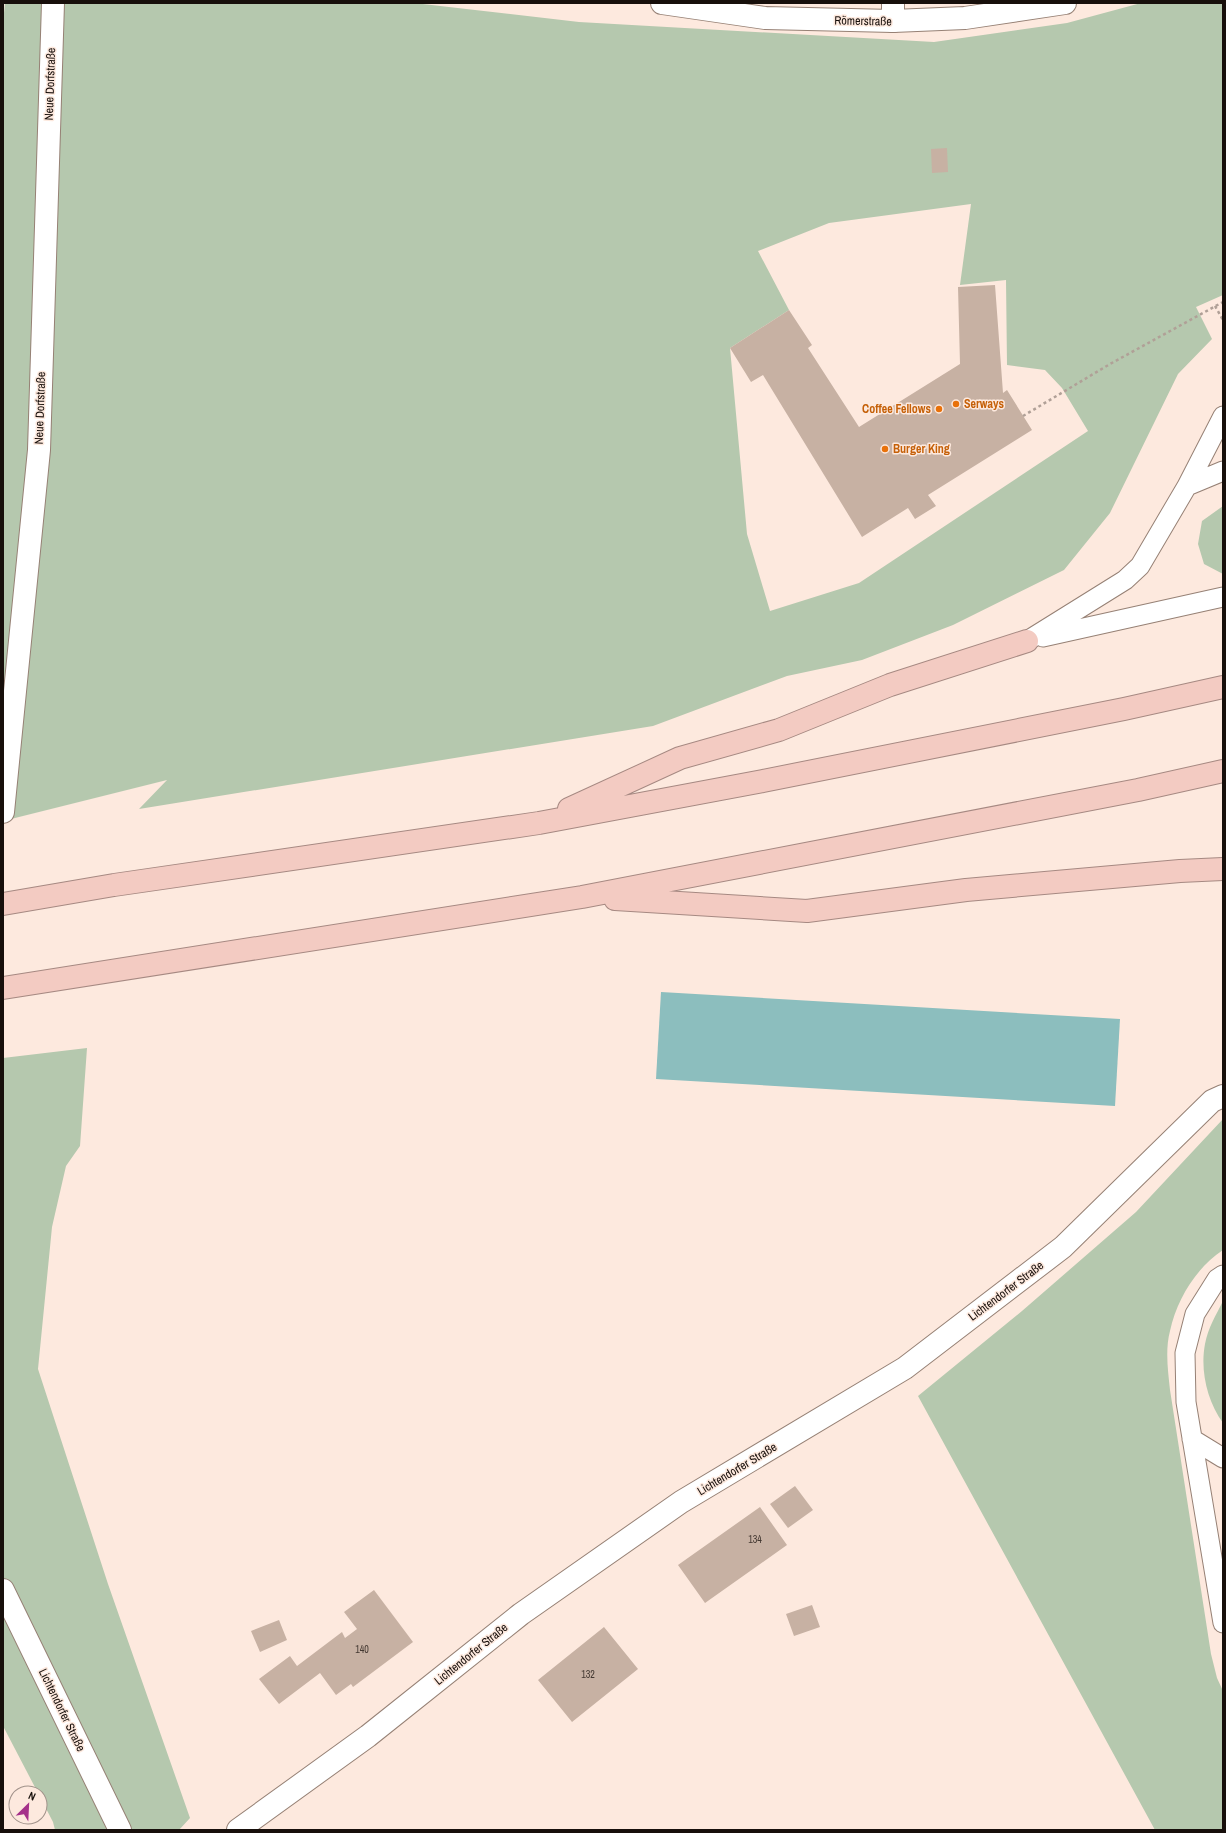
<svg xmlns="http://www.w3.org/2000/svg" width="1226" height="1833" viewBox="0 0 1226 1833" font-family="'Archivo Narrow',sans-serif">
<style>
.green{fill:#b5c8ae;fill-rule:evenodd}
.water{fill:#8cbebe}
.building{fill:#c7b1a3}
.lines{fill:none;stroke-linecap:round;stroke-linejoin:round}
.lane-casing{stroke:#968175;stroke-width:21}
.street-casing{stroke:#968175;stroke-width:24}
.secondary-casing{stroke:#968175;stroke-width:24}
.highway-casing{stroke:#a68982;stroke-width:24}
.path{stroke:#b0a097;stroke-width:2.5;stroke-dasharray:3 3;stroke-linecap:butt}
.lane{stroke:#fff;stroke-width:19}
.street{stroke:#fff;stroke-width:22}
.secondary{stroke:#fff;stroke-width:22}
.highway{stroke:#f3cbc2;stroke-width:22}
.food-dot{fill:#e8710a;stroke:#fde9de;stroke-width:1.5}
.labels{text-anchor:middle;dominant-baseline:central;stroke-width:3;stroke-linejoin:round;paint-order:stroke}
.number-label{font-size:10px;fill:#433831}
.street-label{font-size:12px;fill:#170f0b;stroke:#fde9de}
.food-label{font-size:12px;font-weight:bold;fill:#c56008;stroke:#fde9de;text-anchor:start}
</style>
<rect width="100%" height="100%" fill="#fde9de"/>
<path class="green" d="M5,3H414L579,22L934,42L1067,23L1141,3H1223V295L1196,307L1212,339L1178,374L1110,513L1064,570L953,625L862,660L787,676L653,726L139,809L167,780L3,821V23ZM971,204L960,285L1006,280L1007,365L1045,370L1062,388L1088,431L859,583L770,611L747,534L730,348L789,310L758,251L829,223Z
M1223,506V574L1204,564L1198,544L1202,521Z
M87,1048L80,1146L66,1166L52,1227L38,1369L108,1584L190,1818L179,1830H55L53,1822L40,1797V1793H38L3,1726V1058Z
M1223,1119V1250C1196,1268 1177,1299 1170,1331C1165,1350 1168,1371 1170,1390L1211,1654L1217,1678L1223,1691V1830H1155L918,1396L1022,1311L1136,1212Z
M1223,1301V1423C1207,1401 1200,1370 1205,1344C1208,1328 1216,1315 1223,1301Z"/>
<path class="water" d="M661,992L1120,1019L1115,1106L656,1079Z"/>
<path class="building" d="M947,148L948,172L932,173L931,149Z
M995,285L1003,393L1007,390L1032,430L928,495L936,506L915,519L908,508L862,537L763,375L751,382L730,348L789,310L812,345L808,348L859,427L960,364L958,287Z
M795,1486L813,1510L788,1528L770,1504Z
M760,1507L787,1545L705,1603L678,1565Z
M374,1590L413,1642L353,1687L351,1684L336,1695L320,1673L279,1704L259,1679L290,1656L297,1666L342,1632L345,1638L357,1629L344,1612Z
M812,1605L820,1627L794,1636L786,1614Z
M279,1620L287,1640L260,1652L251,1631Z
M604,1627L638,1669L572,1722L538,1680Z"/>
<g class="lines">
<g class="lane-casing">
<path id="lane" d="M1187,486L1223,416
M1043,637L1223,597
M1027,641L1125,580L1140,566L1187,486L1223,471
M1223,1275L1217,1279L1195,1314L1185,1353L1186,1402L1223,1623
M1192,1439L1223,1458"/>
</g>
<g class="street-casing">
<path id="street" d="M893,3V21
M3,812L39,450L53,3
M3,1590L120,1830
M238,1830L368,1736L521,1614L681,1502L905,1368L1063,1247L1212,1101L1223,1096"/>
</g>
<g class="secondary-casing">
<path id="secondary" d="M662,3L765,18L893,21L965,18L1065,3"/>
</g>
<g class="highway-casing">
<path id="highway" d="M569,809L680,758L779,730L890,685L1027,641
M615,899L807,911L966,890L1180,871L1223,869
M3,904L114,885L539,823L763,781L1124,709L1223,687
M3,988L582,897L1138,790L1223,771"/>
</g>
<path class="path" d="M1215,306L1223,320
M1023,416L1110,364L1223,302"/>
<use href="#lane" class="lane"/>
<use href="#street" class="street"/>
<use href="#secondary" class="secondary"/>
<use href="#highway" class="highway"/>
</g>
<g class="food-dot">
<circle cx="956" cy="404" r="4"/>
<circle cx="939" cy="409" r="4"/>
<circle cx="885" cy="449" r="4"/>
</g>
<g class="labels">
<g class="number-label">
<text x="755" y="1539">134</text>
<text x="362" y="1649">140</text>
<text x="588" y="1674">132</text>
</g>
<g class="street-label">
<text transform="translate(863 21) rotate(1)">Römerstraße</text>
<text transform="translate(50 84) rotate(-88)">Neue Dorfstraße</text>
<text transform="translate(40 408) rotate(-88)">Neue Dorfstraße</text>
<text transform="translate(1006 1291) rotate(-37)">Lichtendorfer Straße</text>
<text transform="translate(737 1469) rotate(-31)">Lichtendorfer Straße</text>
<text transform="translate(471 1654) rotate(-39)">Lichtendorfer Straße</text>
<text transform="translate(62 1710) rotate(64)">Lichtendorfer Straße</text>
</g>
<g class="food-label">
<text x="964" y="404">Serways</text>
<text x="931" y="409" text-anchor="end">Coffee Fellows</text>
<text x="893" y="449">Burger King</text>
</g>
</g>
<rect width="1226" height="1833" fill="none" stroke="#170f0b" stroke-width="8"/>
<g transform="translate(28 1805) rotate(24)"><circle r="19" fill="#fde9de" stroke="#a1928a"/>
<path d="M0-3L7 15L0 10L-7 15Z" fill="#a5318a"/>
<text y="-6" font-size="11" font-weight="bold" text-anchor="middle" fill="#170f0b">N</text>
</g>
</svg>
